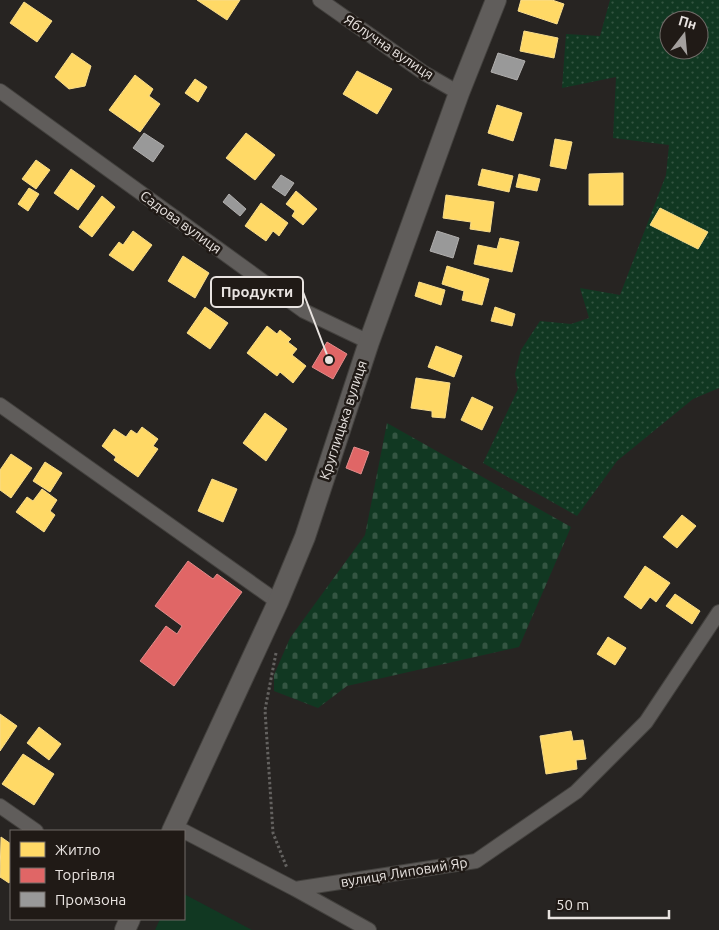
<svg xmlns="http://www.w3.org/2000/svg" width="719" height="930" viewBox="0 0 719 930" font-family="Ubuntu,sans-serif">
<style>
.green{fill:#113822}
.cemetery{fill:url(#cemetery-stones)}
.garden{fill:url(#garden-dots);fill-rule:evenodd}
.homes{fill:#ffd966;stroke:#f8dc8b}
.shops{fill:#e06666;stroke:#e28c8b}
.industry{fill:#999;stroke:#b1afae}
.lines{fill:none;stroke-linecap:round;stroke-linejoin:round}
.street-casing{stroke:#43413e;stroke-width:16}
.secondary-casing{stroke:#43413e;stroke-width:22}
.path{stroke:#646260;stroke-width:3;stroke-dasharray:2.5 2.5;stroke-linecap:butt}
.street{stroke:#605d5b;stroke-width:14}
.secondary{stroke:#605d5b;stroke-width:20}
.labels{text-anchor:middle;dominant-baseline:central;stroke-width:5;stroke-linejoin:round;paint-order:stroke}
.street-label{font-size:14px;fill:#e8e3e0;stroke:#201a16}
.leader{fill:none;stroke:#e8e3e0;stroke-width:2}
.callout-dot{fill:#e8e3e0;stroke:#201a16;stroke-width:2}
.callout{fill:#201a16;stroke:#e8e3e0;stroke-width:2}
.callout-label{font-size:15px;text-anchor:middle;font-weight:bold;fill:#e8e3e0}
</style>
<defs>
<pattern id="cemetery-stones" width="16" height="16" patternUnits="userSpaceOnUse" patternTransform="scale(1.25)"><rect width="16" height="16" fill="#113822"/><path d="M2 7V4a2 2 0 0 1 4 0v3zM10 15v-3a2 2 0 0 1 4 0v3z" fill="#345542"/></pattern>
<pattern id="garden-dots" width="8" height="8" patternUnits="userSpaceOnUse" patternTransform="scale(1.25)"><rect width="8" height="8" fill="#113822"/><path d="M2 2h.1M6 6h.1" fill="none" stroke="#345542" stroke-width="1.8" stroke-linecap="round"/></pattern>
</defs>
<rect width="100%" height="100%" fill="#272422"/>
<path class="green" d="M184,894L252,930H155L160,919H184Z"/>
<path class="cemetery" d="M387,423L571,527L519,647L347,686L318,708L274,691V675L290,638L365,535Z"/>
<path class="garden" d="M610,0H719V388L693,399L617,461L577,516L483,463L518,389L515,374L521,350L540,321L571,324L589,318L580,288L620,295L666,175L669,145L613,138L616,77L562,88L566,34L600,36ZM669,20H699V50H669Z"/>
<path class="homes" d="M197,0H240L227,20Z
M521,0H552L564,4L557,24L518,11Z
M24,2L52,21L37,42L10,23Z
M524,31L558,38L554,58L520,51Z
M72,53L91,66L85,86L69,89L55,77Z
M357,71L392,89L377,114L343,94Z
M135,75L153,89L149,96L160,104L140,132L109,110Z
M195,79L207,87L198,102L185,93Z
M497,105L522,113L513,141L488,133Z
M246,133L275,155L255,180L226,158Z
M555,139L572,142L566,169L550,166Z
M36,160L50,170L36,189L22,179Z
M71,169L95,186L78,210L54,193Z
M482,169L513,176L509,192L478,185Z
M623,173V205H589V174Z
M519,174L540,179L537,191L516,187Z
M29,188L39,194L28,211L18,204Z
M296,191L317,209L303,225L292,216L295,211L286,204Z
M446,195L494,202L490,232L470,229L471,222L443,218Z
M102,196L115,207L92,237L79,227Z
M261,203L288,223L279,236L273,231L266,241L245,226Z
M660,208L708,232L698,249L650,225Z
M133,231L152,245L133,271L109,255L119,242L123,245Z
M500,238L519,242L512,272L474,264L478,245L497,249Z
M183,256L209,273L195,298L168,281Z
M447,266L489,279L482,305L462,300L464,291L442,284Z
M419,282L445,290L441,305L415,296Z
M205,307L228,323L210,349L187,333Z
M495,307L515,314L512,326L491,321Z
M267,326L277,334L280,330L291,339L288,342L297,349L292,355L306,366L293,383L280,372L277,376L247,353Z
M436,346L462,356L454,377L428,367Z
M416,378L450,383L445,418L432,417V411L411,408Z
M472,397L493,407L482,430L461,420Z
M265,413L287,429L266,461L243,443Z
M142,427L158,439L153,446L158,449L138,477L114,460L116,457L102,446L114,429L126,437L131,430L137,434Z
M11,454L32,468L11,498L0,490V470Z
M45,462L62,473L50,492L33,481Z
M212,479L237,489L223,522L198,511Z
M42,489L57,500L50,511L55,515L44,532L16,512L27,497L33,501Z
M682,515L696,526L677,548L663,537Z
M645,566L670,583L656,602L650,597L641,609L624,597Z
M675,594L700,611L692,624L666,606Z
M608,637L626,648L615,665L597,654Z
M0,714L17,726L0,751Z
M39,727L61,744L49,760L27,743Z
M571,731L573,741L583,740L586,759L576,760L577,769L546,774L540,736Z
M23,754L54,774L34,805L2,784Z
M1,837L11,844V879L9,883L0,877Z"/>
<path class="shops" d="M327,342L347,354L333,379L312,367Z
M354,447L369,452L361,474L346,468Z
M188,561L213,579L217,574L242,592L174,686L140,661L166,626L177,634L182,626L155,606Z"/>
<path class="industry" d="M498,53L525,61L517,80L491,72Z
M144,133L164,146L153,162L133,148Z
M281,175L294,183L285,196L272,187Z
M229,194L246,209L240,216L223,202Z
M437,231L459,238L453,258L430,251Z"/>
<g class="lines">
<g class="street-casing">
<path id="street" d="M320,0L424,73L459,93
M0,91L304,311L369,342
M0,405L278,602
M0,806L36,831
M174,826L295,889L476,861L576,792L646,722L719,612
M295,889L369,930"/>
</g>
<g class="secondary-casing">
<path id="secondary" d="M172,831L278,602L305,537L369,342L459,93L496,0
M125,930L130,919"/>
</g>
<path class="path" d="M276,653L265,710L273,833L287,868"/>
<use href="#street" class="street"/>
<use href="#secondary" class="secondary"/>
</g>
<g class="labels">
<g class="street-label">
<text transform="translate(389 47) rotate(34)">Яблучна вулиця</text>
<text transform="translate(181 222) rotate(36)">Садова вулиця</text>
<text transform="translate(343 420) rotate(-72)">Круглицька вулиця</text>
<text transform="translate(404 872) rotate(-9)">вулиця Липовий Яр</text>
</g>
</g>
<path class="leader" d="M329 360L303 292"/>
<circle class="callout-dot" cx="329" cy="360" r="5"/>
<rect class="callout" x="211" y="277" width="92" height="30" rx="5"/>
<g class="callout-label">
<text x="257" y="297">Продукти</text>
</g>
<rect x="10" y="830" width="175" height="90" fill="#201a16" stroke="#706a67"/>
<rect x="20" y="842" width="25" height="15" fill="#ffd966" stroke="#706a67"/>
<text x="55" y="855" font-size="15" fill="#e8e3e0">Житло</text>
<rect x="20" y="868" width="25" height="15" fill="#e06666" stroke="#706a67"/>
<text x="55" y="880" font-size="15" fill="#e8e3e0">Торгівля</text>
<rect x="20" y="892" width="25" height="15" fill="#999999" stroke="#706a67"/>
<text x="55" y="905" font-size="15" fill="#e8e3e0">Промзона</text>
<g transform="translate(684 35) rotate(16)"><circle r="24" fill="#201a16" stroke="#706a67"/>
<path d="M0-4L9 19L0 12L-9 19Z" fill="#a4a09e"/>
<text y="-8" font-size="14" font-weight="bold" text-anchor="middle" fill="#e8e3e0">Пн</text>
</g>
<path d="M549 910v8h120v-8" fill="none" stroke="#e8e3e0" stroke-width="2.5"/>
<text x="556" y="910" font-size="15" fill="#e8e3e0" stroke="#201a16" stroke-width="4" paint-order="stroke">50 m</text>
</svg>
